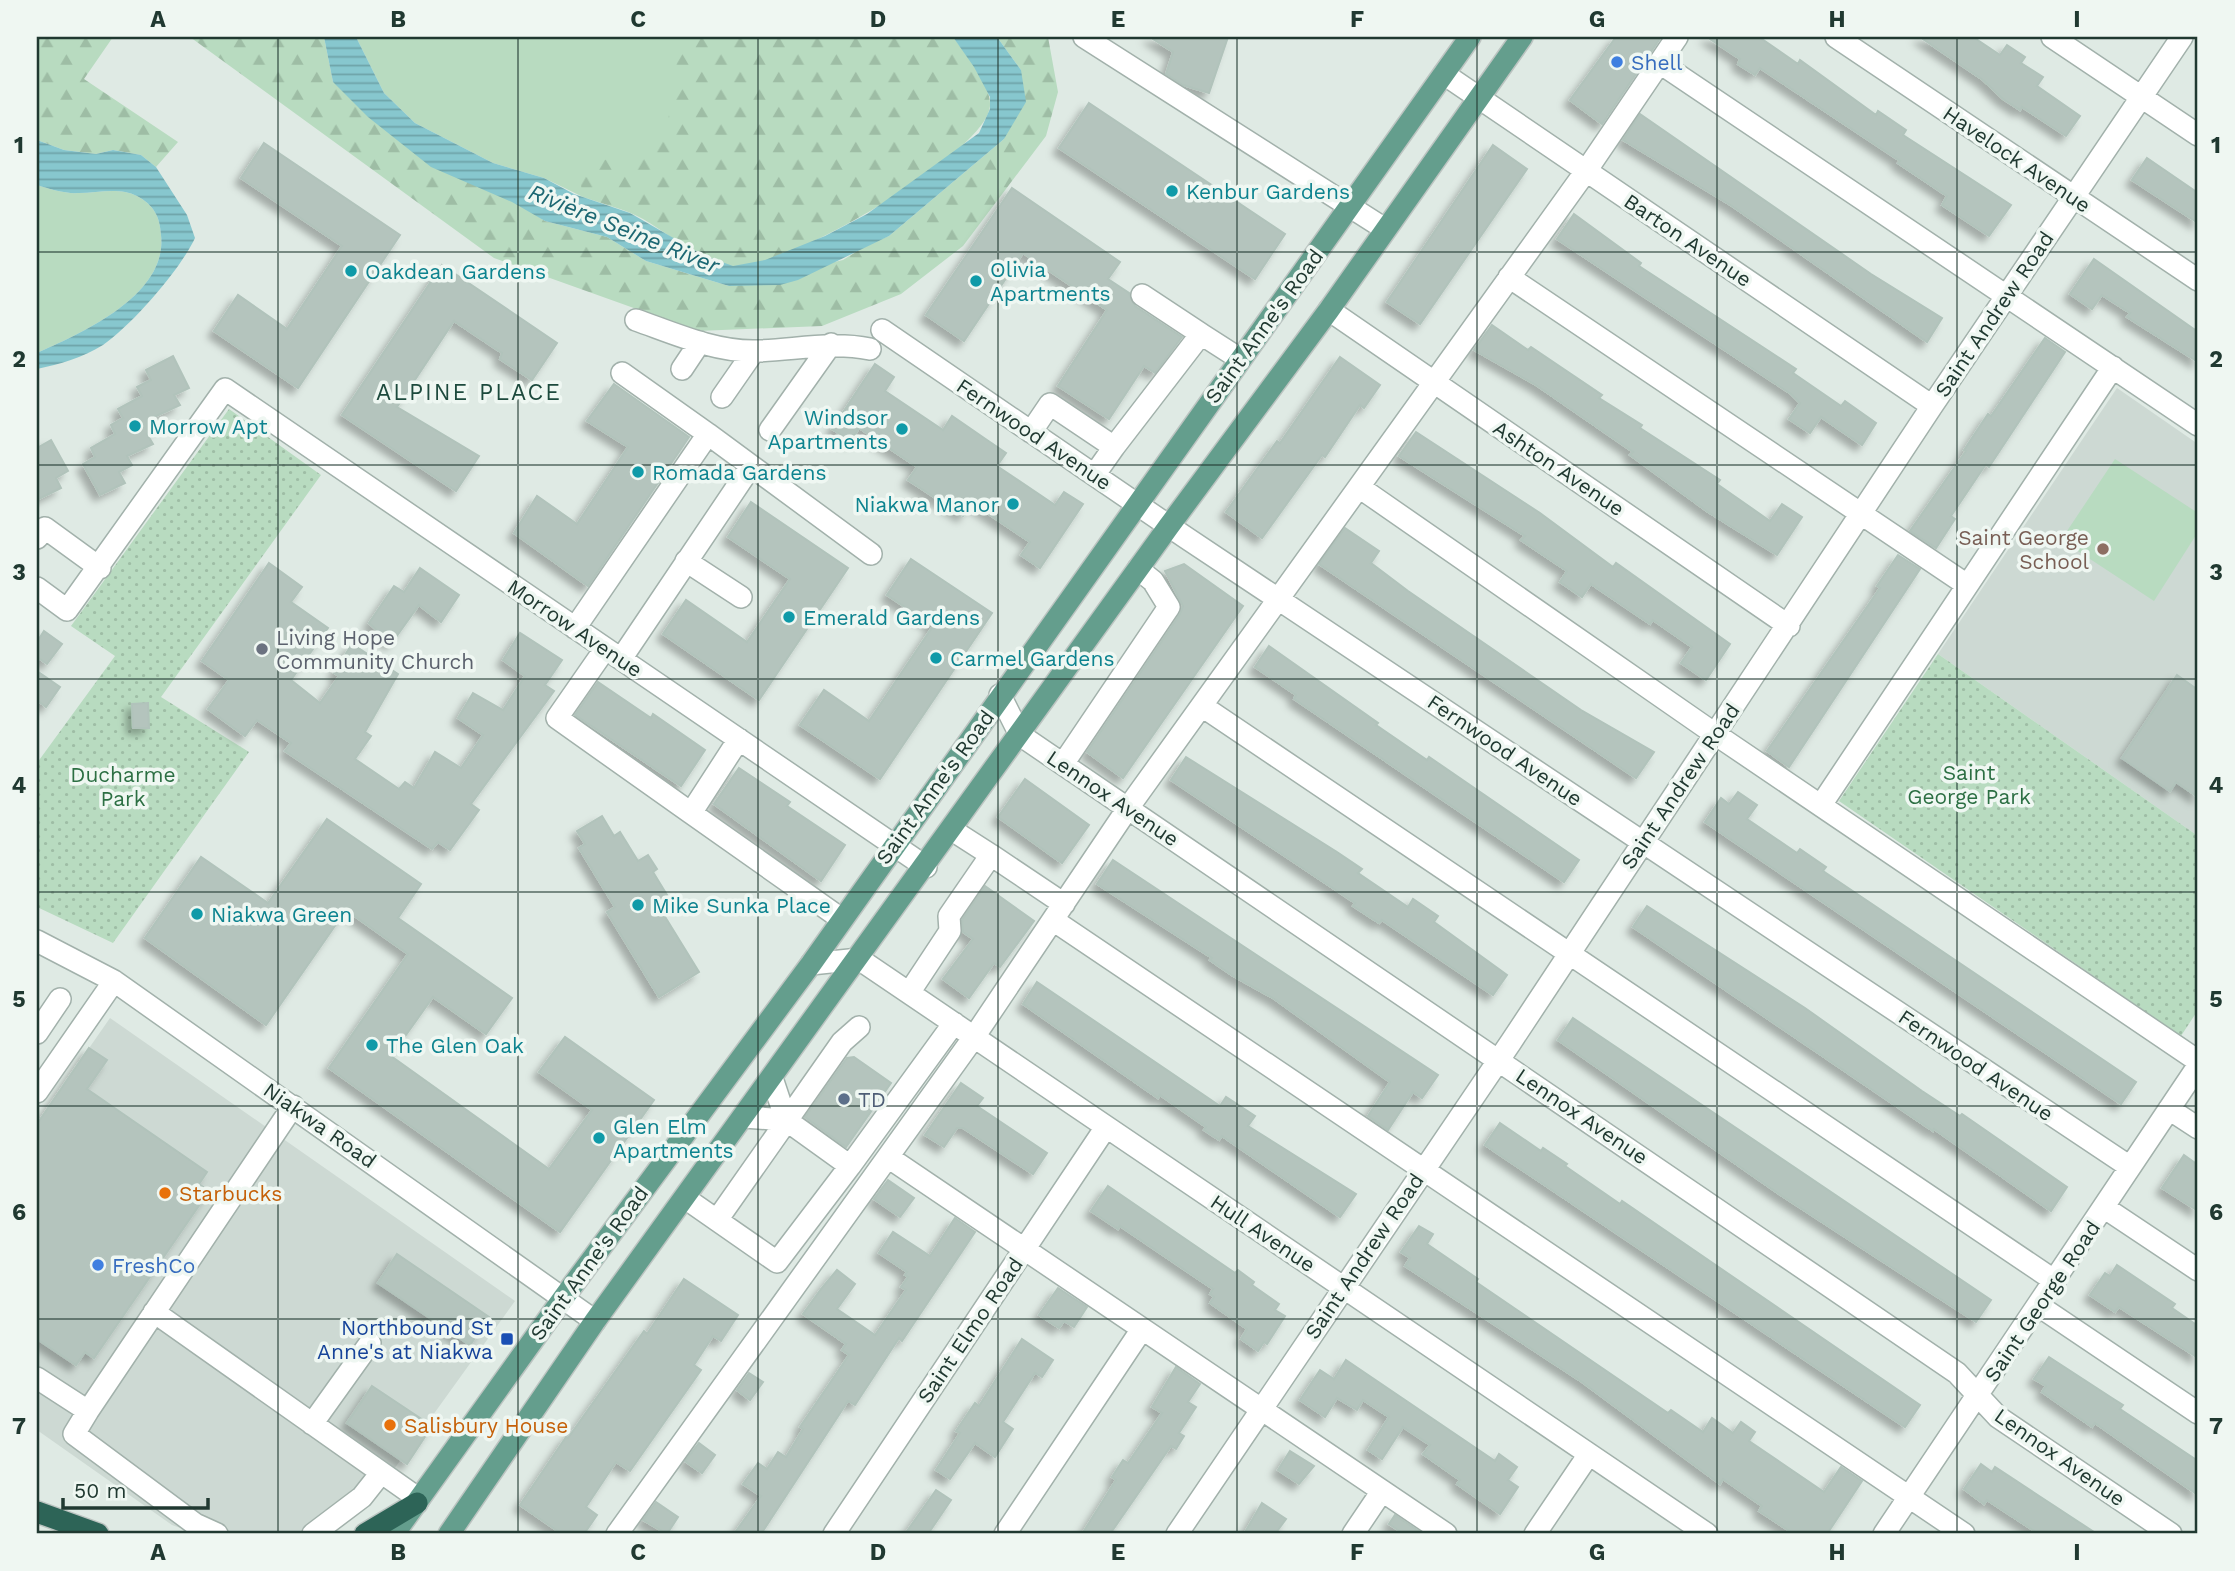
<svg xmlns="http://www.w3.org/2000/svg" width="2235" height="1571" viewBox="0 0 2235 1571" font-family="'Work Sans',sans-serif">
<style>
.built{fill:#cdd9d3}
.grass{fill:#b8dbc0}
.forest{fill:url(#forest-firs)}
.park{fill:url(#park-dots)}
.water{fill:url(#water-rules)}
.building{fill:#b4c4bd;stroke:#b1c3bb;stroke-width:2;filter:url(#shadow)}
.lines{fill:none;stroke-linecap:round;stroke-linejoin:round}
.minor-casing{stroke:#a2b1ab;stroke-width:24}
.major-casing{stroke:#bcc4c1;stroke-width:24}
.highway-casing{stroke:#bcc4c1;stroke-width:24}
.minor{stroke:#fff;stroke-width:21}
.major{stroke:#649e8d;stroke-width:21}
.highway{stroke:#2d6457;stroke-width:21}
.grid{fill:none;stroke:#203931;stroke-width:2;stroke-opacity:0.55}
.shop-dot{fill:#3f7fe0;stroke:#eff7f2;stroke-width:2.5}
.culture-dot{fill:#0f9aa8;stroke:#eff7f2;stroke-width:2.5}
.education-dot{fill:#8d6e63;stroke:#eff7f2;stroke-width:2.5}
.worship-dot{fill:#6b7280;stroke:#eff7f2;stroke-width:2.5}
.service-dot{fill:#5c6f8a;stroke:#eff7f2;stroke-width:2.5}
.food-dot{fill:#e8710a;stroke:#eff7f2;stroke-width:2.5}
.transit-dot{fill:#1a4fb4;stroke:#eff7f2;stroke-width:2.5}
.labels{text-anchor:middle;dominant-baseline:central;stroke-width:7;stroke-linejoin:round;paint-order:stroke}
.shop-label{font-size:21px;fill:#366cbe;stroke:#eff7f2;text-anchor:start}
.street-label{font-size:21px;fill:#203931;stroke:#eff7f2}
.culture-label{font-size:21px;fill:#0d838f;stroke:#eff7f2;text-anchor:start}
.education-label{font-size:21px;fill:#785e54;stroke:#eff7f2;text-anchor:end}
.worship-label{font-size:21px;fill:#5b616d;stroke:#eff7f2;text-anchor:start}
.park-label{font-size:21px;fill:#2c6f43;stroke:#eff7f2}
.service-label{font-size:21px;fill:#4e5e75;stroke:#eff7f2;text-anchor:start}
.food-label{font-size:21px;fill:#c56008;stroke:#eff7f2;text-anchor:start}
.transit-label{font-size:21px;fill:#164399;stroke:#eff7f2;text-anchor:end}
.water-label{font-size:23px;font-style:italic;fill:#1d6873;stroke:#eff7f2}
.neighbourhood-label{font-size:23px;letter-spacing:2px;fill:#1d4a3d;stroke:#eff7f2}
.neatline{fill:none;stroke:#203931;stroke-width:2.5}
.grid-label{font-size:23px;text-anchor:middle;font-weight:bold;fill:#203931}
</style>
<defs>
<pattern id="forest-firs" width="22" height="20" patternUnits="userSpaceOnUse" patternTransform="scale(1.75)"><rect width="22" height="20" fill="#b8dbc0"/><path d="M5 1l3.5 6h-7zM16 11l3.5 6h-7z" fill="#9ebda5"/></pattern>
<pattern id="park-dots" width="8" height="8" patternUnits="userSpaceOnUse" patternTransform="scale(1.75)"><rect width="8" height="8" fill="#b8dbc0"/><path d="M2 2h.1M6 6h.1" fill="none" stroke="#9ebda5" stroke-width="1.8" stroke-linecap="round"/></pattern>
<pattern id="water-rules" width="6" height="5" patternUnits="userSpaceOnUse" patternTransform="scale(1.75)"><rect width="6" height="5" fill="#87c7ce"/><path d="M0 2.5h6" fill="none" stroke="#6ea3a8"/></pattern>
<filter id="shadow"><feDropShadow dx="-6" dy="6" stdDeviation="3.5" flood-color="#0004"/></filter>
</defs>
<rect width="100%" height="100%" fill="#dfeae4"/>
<path class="built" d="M2117,388L2198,444V836L1938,654Z
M110,1018L515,1301L379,1490L325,1534H197L172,1525L37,1430V1123Z"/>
<path class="grass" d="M356,37H953L583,197L544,178L493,163L415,123L384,93Z
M37,185C50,189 65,194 79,193C98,193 119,187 137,196C154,205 160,217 161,235C168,295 82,333 37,353Z
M2115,459L2198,513V532L2154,601L2061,540Z"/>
<path class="forest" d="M37,37H113L84,79L178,142L156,167L141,155L113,150L96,154L64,150L37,140Z
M190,37H324L333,82L545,221L607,237L646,261L729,286L843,260L867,245L889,236L1004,139L1021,70L997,37H1048L1058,92L1046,136L963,246L901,294L822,326L698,331L494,258Z
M677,37H953C965,53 992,86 990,106C987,153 779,274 732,266C699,260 670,235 643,219C625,209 603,204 583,197L579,174L596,160L644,158L665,135L676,79Z"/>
<path class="park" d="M229,409L321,475L161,697L249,752L113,943L37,907V763L115,656L71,626Z
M1938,654L2198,836V1010L2181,1036L1839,801Z"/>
<path class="water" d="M324,37H356L384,93L415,123L493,163L544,178L574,194L630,213L703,255L733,266L765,260L825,236L867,214L979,133L990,109V97L974,67L953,37H997L1021,70L1026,102L1004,139L889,236L798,280L780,285L729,286L646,261L607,237L545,221L512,202L431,167L368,117L333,82Z
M37,140L64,150L96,154L113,150L141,155L156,167L187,215L195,238C180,270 132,325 103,345C82,358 60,364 37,369V353C82,333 168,295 161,235C160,217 154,205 137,196C119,187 98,193 79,193C65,194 50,189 37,185Z"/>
<path class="building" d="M1150,37H1228L1209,93L1183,85L1166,74L1173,52Z
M1616,37H1661L1602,124L1570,100Z
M1707,37H1759L1798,64L1800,60L1876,115L1878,111L1906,130L1903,135L2011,205L1989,236L1942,205L1947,196L1898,163L1900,161L1760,68L1755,75L1738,64L1740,59Z
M1920,37H1973L2000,55L2007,45L2025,57L2021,63L2043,77L2037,86L2080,116L2066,136L2022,107L2020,110L2003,99L1983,80Z
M1089,103L1285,234L1255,279L1059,148Z
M1640,114L1871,274L1942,318L1927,342L1732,206L1623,140Z
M264,143L400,235L298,388L214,331L238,295L287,329L342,246L241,178Z
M1493,145L1527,169L1420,324L1387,302Z
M2147,158L2198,193V223L2132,180Z
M1012,188L1120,262L1108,279L1129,293L1135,306L1182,337L1155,373L1144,366L1109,419L1058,386L1107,310L1023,253L964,341L926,315Z
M1574,214L1641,263L1639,266L1796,369L1793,373L1841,406L1845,401L1876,423L1862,445L1821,417L1810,433L1789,419L1800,403L1791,394L1557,239Z
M2094,259L2198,332V362L2127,317L2130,313L2102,295L2092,309L2070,294Z
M442,265L557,343L532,380L500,359L502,353L454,321L397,407L479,456L456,491L342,415Z
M1492,325L1528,350L1531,347L1602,395L1599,398L1642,425L1640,428L1720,480L1717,484L1770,521L1782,504L1802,517L1777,555L1708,512L1630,455L1633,452L1536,385L1474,350Z
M2045,338L2065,352L1989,467L1986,464L1951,516L1955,519L1936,548L1910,531L1966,451L1964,450L1988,414L1991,416Z
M173,356L189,388L174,395L180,405L154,417L159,426L147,434L153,444L127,456L132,465L119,472L125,483L100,495L83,464L95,457L91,448L115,434L111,425L123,418L118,409L142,396L137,387L151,380L146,370Z
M1340,357L1380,385L1364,408L1360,405L1325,457L1322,455L1262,538L1226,512L1277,441L1280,443Z
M875,364L894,377L885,391L943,430L952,416L987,440L1006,453L997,466L1055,505L1064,492L1083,504L1040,568L1021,555L1030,542L972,503L963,516L908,480L917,467L859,428L851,441L832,429Z
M614,384L689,437L588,586L514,533L537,496L577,524L628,447L587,421Z
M1416,432L1540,513L1613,567L1616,563L1730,644L1706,680L1681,663L1692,647L1653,620L1650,624L1591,584L1582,597L1560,582L1567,571L1521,540L1525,536L1399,456Z
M51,440L68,471L56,478L61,488L37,500V448Z
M751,502L848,568L759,700L663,634L686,600L747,642L790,579L728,537Z
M1345,528L1379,551L1371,563L1408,591L1581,710L1654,752L1636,778L1319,564Z
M1898,555L1920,569L1789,767L1767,751L1880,588L1877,586Z
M911,559L992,613L880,779L800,725L824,690L869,721L933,626L887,595Z
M269,563L302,587L291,602L328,628L291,680L320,703L339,676L334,673L352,644L398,674L365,732L371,736L355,759L399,789L405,782L414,788L435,752L461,768L483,735L458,718L473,693L503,710L525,676L503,660L520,633L562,660L545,685L554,691L471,804L479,810L450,850L438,842L432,849L285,751L291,743L257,720L245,736L208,709L229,680L202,661Z
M1184,564L1243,606L1123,778L1087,752L1180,614L1183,606L1165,571Z
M420,568L459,595L441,622L419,605L391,644L369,623L394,586L404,592Z
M44,631L62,644L47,664L37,657V642Z
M1269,646L1378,723L1376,725L1427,760L1429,757L1579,860L1564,882L1294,699L1296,695L1255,667Z
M37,671L60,687L46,707L37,700Z
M2177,675L2198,690V797L2176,782L2170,791L2122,758Z
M598,682L651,718L653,714L705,750L681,786L575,715Z
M148,703L149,728H133L132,704Z
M1186,757L1337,852L1362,869L1358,873L1408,907L1413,899L1438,916L1434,922L1507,975L1493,995L1382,920L1379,923L1353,906L1355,903L1171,780Z
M739,768L790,802L787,806L845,845L821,881L714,804Z
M1025,779L1089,825L1062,863L998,817Z
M1738,792L1757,805L1747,819L1797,853L1800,849L1826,867L1823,871L2136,1082L2121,1104L1705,822L1721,798L1729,804Z
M602,816L614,836L620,832L638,861L648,855L657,869L653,872L667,895L661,899L664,904L659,907L699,972L659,997L607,912L615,907L579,848L585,844L577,831Z
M327,819L421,884L398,918L512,998L486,1034L433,997L391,1056L549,1169L592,1110L539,1072L565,1037L654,1100L560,1232L329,1068L408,954L346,910L266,1025L145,938L201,857L268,903Z
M1113,860L1438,1075L1422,1098L1413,1092L1388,1130L1368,1116L1390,1082L1273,998L1233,976L1210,960L1212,958L1097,884Z
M985,886L1034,921L1000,967L994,963L969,998L943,979L973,939L963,932L962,920Z
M1647,906L1805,1008L1922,1091L1960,1116L1962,1114L2067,1187L2051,1211L1934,1129L1933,1131L1633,927Z
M1037,982L1220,1106L1226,1097L1255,1116L1248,1126L1356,1194L1340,1217L1222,1136L1219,1140L1204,1130L1206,1127L1160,1095L1158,1098L1023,1004Z
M1573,1018L1991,1300L1976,1322L1779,1194L1558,1040Z
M89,1048L107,1060L87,1089L207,1172L199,1184L209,1191L94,1358L85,1352L76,1365L37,1339V1124Z
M854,1057L891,1083L846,1147L805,1117L847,1058Z
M961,1083L983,1098L977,1106L1047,1153L1033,1174L963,1128H957L944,1147L925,1135Z
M1500,1123L1541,1151L1543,1148L1567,1164L1565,1166L1620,1204L1622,1201L1920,1405L1905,1427L1485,1145Z
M2184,1155L2198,1165V1211L2162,1188Z
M888,1180L914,1198L900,1217L874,1199Z
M1108,1186L1235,1273L1238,1270L1254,1282L1252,1285L1279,1304L1275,1310L1285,1316L1267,1344L1264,1342L1258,1351L1241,1339L1247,1329L1210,1303L1214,1297L1210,1294L1213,1289L1120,1226L1118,1229L1091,1211Z
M955,1218L975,1232L902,1341L899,1338L855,1405L848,1401L761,1534H734L761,1496L743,1484L758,1463L767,1469L778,1452L786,1457L803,1429L800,1427L849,1355L842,1350L846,1344L803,1314L821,1289L837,1270L855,1284L837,1309L875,1335L906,1290L901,1287L908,1277L905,1275L907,1272L879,1253L893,1232L930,1256Z
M1419,1226L1433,1234L1427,1244L1478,1279L1476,1282L1668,1413L1671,1410L1703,1432L1712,1418L1733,1433L1741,1422L1755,1432L1749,1441L1824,1492L1841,1467L1862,1481L1827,1534H1794L1759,1511L1762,1506L1723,1479L1720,1484L1582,1382L1405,1266L1410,1258L1401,1252Z
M397,1254L489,1317L470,1345L378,1283Z
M2117,1265L2175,1304L2172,1308L2198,1326V1358L2119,1307L2115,1312L2090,1295L2105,1273L2110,1276Z
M684,1279L738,1315L721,1341L713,1336L694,1365L701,1370L630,1471L616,1462L586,1507L597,1515L584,1534H562L520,1505L566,1437L568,1438L644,1331L647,1334Z
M1058,1288L1087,1307L1074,1327L1064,1321L1059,1328L1039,1315Z
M1022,1339L1053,1360L1042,1377L1035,1373L1003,1422L1013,1429L995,1457L975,1443L950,1479L936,1470L960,1433L956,1431L975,1403L979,1406Z
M2049,1357L2112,1398L2123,1405L2120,1409L2198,1461V1495L2095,1423L2092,1427L2042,1392L2046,1386L2034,1379Z
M1346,1360L1495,1461L1499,1454L1517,1467L1508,1480L1518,1487L1500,1514L1457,1484L1460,1480L1423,1454L1430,1445L1403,1427L1382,1459L1368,1450L1389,1417L1363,1400L1357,1410L1337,1398L1325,1417L1300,1400L1320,1370L1334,1379Z
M1176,1367L1200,1384L1188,1402L1196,1407L1179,1433L1184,1436L1176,1449L1171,1446L1110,1534H1082L1116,1480L1112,1477L1123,1460L1128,1463L1162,1413L1152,1407Z
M749,1373L763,1382L750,1400L737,1390Z
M372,1386L432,1426L407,1464L347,1423Z
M699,1443L715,1455L702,1473L685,1461Z
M1290,1451L1314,1466L1299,1484L1278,1470Z
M1981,1464L1992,1472L1995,1467L2097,1534H2039L1987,1500L1984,1504L1964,1489Z
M936,1490L951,1500L928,1534H905Z
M656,1502L678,1517L667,1534L643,1520Z
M1262,1503L1286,1519L1275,1534H1244Z
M1395,1515L1423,1534H1404L1389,1524Z"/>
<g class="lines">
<g class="minor-casing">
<path id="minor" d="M1084,37L1385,229
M1836,37L2198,280
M2052,37L2198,135
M1660,63L2198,425
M1444,74L1932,406
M1509,277L1967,585
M1142,295L1201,334
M1329,310L1789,626
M636,320C673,333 715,352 756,351C795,350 831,341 870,349
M882,330L1185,537L2130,1167
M682,369L700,342
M722,397L754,351
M770,430L831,344
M1031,432L1050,404L1114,447L1095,474
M708,434L871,554
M1114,447L1201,334L1240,359
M1359,487L1715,734L2198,1061
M37,538L45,528L100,568
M686,561L741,597
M37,588L67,610L225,389L926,867
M575,628L708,434L622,373
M605,649L557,718L691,813
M621,659L751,466
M1000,695L1020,735L1957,1373L1998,1417L2171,1534
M1202,706L2055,1281
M739,739L691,813L840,918
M1063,764L1169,607L1153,581L1138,569
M1821,805L2113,367
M952,830L991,855
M1053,920L1964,1534
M37,941L114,981L595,1321
M811,964L859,959L1707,1534
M909,993L950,931L949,916L991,855L1064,904
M37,1033L60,999
M772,1078L786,1120
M37,1092L114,981
M2169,1109L2198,1128
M744,1117L786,1120L850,1166L954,1023
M888,1157L1446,1534
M685,1198L777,1262L850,1166
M2105,1208L2198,1270
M717,1220L842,1042L859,1027
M2039,1306L2198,1413
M154,1312L419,1499
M37,1378L88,1411L293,1106
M88,1411L74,1434L195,1524L217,1534
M312,1424L370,1343
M313,1534L362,1497L381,1473
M617,1534L974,1037L1128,808L1586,171L1677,37
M834,1534L1106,1127
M1005,1534L1142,1329
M1177,1534L1511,1042L1932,406L2182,37
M1353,1534L1382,1491
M1535,1534L1589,1454
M1884,1534L2198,1066"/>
</g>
<g class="major-casing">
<path id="major" d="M394,1534L564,1297L811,964L1470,37
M449,1534L595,1321L1169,526L1329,310L1522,37"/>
</g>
<g class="highway-casing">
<path id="highway" d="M37,1512L98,1534
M365,1534L417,1503"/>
</g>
<use href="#minor" class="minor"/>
<use href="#major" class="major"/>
<use href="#highway" class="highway"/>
</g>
<path class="grid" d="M278,37V1534M518,37V1534M758,37V1534M998,37V1534M1237,37V1534M1477,37V1534M1717,37V1534M1957,37V1534M37,252H2198M37,465H2198M37,679H2198M37,892H2198M37,1106H2198M37,1319H2198"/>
<g class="shop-dot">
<circle cx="1617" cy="62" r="7"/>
<circle cx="98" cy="1265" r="7"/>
</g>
<g class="culture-dot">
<circle cx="1172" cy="191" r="7"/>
<circle cx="351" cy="271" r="7"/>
<circle cx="976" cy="281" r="7"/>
<circle cx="135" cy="426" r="7"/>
<circle cx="902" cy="429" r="7"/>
<circle cx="638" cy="472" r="7"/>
<circle cx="1013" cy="504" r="7"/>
<circle cx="789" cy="617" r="7"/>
<circle cx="936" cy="658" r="7"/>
<circle cx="638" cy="905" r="7"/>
<circle cx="197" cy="914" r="7"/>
<circle cx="372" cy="1045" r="7"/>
<circle cx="599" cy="1138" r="7"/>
</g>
<circle class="education-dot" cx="2103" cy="549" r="7"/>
<circle class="worship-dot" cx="262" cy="649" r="7"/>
<circle class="service-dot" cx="844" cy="1099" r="7"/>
<g class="food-dot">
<circle cx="165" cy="1193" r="7"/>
<circle cx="390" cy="1425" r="7"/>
</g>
<rect class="transit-dot" x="500" y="1332" width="14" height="14" rx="3.5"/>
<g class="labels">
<g class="shop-label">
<text x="1631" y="62">Shell</text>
<text x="112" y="1265">FreshCo</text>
</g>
<g class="street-label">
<text transform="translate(2017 159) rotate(34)">Havelock Avenue</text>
<text transform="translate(1688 240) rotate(34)">Barton Avenue</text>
<text transform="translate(1994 314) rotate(-56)">Saint Andrew Road</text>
<text transform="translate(1264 326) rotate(-54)">Saint Anne's Road</text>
<text transform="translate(1034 434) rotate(34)">Fernwood Avenue</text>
<text transform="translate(1559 468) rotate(34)">Ashton Avenue</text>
<text transform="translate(575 628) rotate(34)">Morrow Avenue</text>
<text transform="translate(1505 750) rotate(34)">Fernwood Avenue</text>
<text transform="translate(1680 786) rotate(-56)">Saint Andrew Road</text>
<text transform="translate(935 787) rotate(-54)">Saint Anne's Road</text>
<text transform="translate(1113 798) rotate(34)">Lennox Avenue</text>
<text transform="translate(1976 1065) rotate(34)">Fernwood Avenue</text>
<text transform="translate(1582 1116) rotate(34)">Lennox Avenue</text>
<text transform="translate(320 1125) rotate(35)">Niakwa Road</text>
<text transform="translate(1263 1233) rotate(34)">Hull Avenue</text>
<text transform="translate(1364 1256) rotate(-56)">Saint Andrew Road</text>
<text transform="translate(589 1263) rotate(-54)">Saint Anne's Road</text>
<text transform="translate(2042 1301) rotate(-56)">Saint George Road</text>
<text transform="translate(970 1330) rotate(-56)">Saint Elmo Road</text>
<text transform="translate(2060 1457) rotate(35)">Lennox Avenue</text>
</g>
<g class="culture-label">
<text x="1186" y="191">Kenbur Gardens</text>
<text x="990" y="269">Olivia<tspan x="990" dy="24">Apartments</tspan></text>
<text x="365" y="271">Oakdean Gardens</text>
<text x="888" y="417" text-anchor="end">Windsor<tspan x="888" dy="24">Apartments</tspan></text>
<text x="149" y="426">Morrow Apt</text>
<text x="652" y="472">Romada Gardens</text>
<text x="999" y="504" text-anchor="end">Niakwa Manor</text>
<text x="803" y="617">Emerald Gardens</text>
<text x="950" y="658">Carmel Gardens</text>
<text x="652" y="905">Mike Sunka Place</text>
<text x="211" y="914">Niakwa Green</text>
<text x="386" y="1045">The Glen Oak</text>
<text x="613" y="1126">Glen Elm<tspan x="613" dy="24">Apartments</tspan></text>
</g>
<g class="education-label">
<text x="2089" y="537">Saint George<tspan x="2089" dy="24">School</tspan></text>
</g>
<g class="worship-label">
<text x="276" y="637">Living Hope<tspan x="276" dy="24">Community Church</tspan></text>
</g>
<g class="park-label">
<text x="1969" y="772">Saint<tspan x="1969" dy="24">George Park</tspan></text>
<text x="123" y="774">Ducharme<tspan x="123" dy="24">Park</tspan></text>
</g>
<g class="service-label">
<text x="858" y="1099">TD</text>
</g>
<g class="food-label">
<text x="179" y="1193">Starbucks</text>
<text x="404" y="1425">Salisbury House</text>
</g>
<g class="transit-label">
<text x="493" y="1327">Northbound St<tspan x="493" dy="24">Anne's at Niakwa</tspan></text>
</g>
<g class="water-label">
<text transform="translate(624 229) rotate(22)">Rivière Seine River</text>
</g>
<g class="neighbourhood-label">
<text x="469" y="392">ALPINE PLACE</text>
</g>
</g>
<rect width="2235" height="1571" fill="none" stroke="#eff7f2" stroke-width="77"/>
<path d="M63 1498v10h145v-10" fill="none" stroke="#203931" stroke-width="3.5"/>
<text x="74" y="1498" font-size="21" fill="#203931" stroke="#eff7f2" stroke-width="5" paint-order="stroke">50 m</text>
<rect x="38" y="38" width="2158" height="1494" class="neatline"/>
<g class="grid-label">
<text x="158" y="27">A</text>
<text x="398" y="27">B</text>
<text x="638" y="27">C</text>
<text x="878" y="27">D</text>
<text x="1118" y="27">E</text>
<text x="1357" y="27">F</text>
<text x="1597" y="27">G</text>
<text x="1837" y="27">H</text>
<text x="2077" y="27">I</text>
<text x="19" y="153">1</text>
<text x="2216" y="153">1</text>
<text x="19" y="367">2</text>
<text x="2216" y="367">2</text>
<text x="19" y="580">3</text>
<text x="2216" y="580">3</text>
<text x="19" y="793">4</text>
<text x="2216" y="793">4</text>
<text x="19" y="1007">5</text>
<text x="2216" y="1007">5</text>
<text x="19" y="1220">6</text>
<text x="2216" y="1220">6</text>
<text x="19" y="1434">7</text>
<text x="2216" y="1434">7</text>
<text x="158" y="1560">A</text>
<text x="398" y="1560">B</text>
<text x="638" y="1560">C</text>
<text x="878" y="1560">D</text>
<text x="1118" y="1560">E</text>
<text x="1357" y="1560">F</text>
<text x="1597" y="1560">G</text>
<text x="1837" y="1560">H</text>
<text x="2077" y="1560">I</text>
</g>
</svg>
